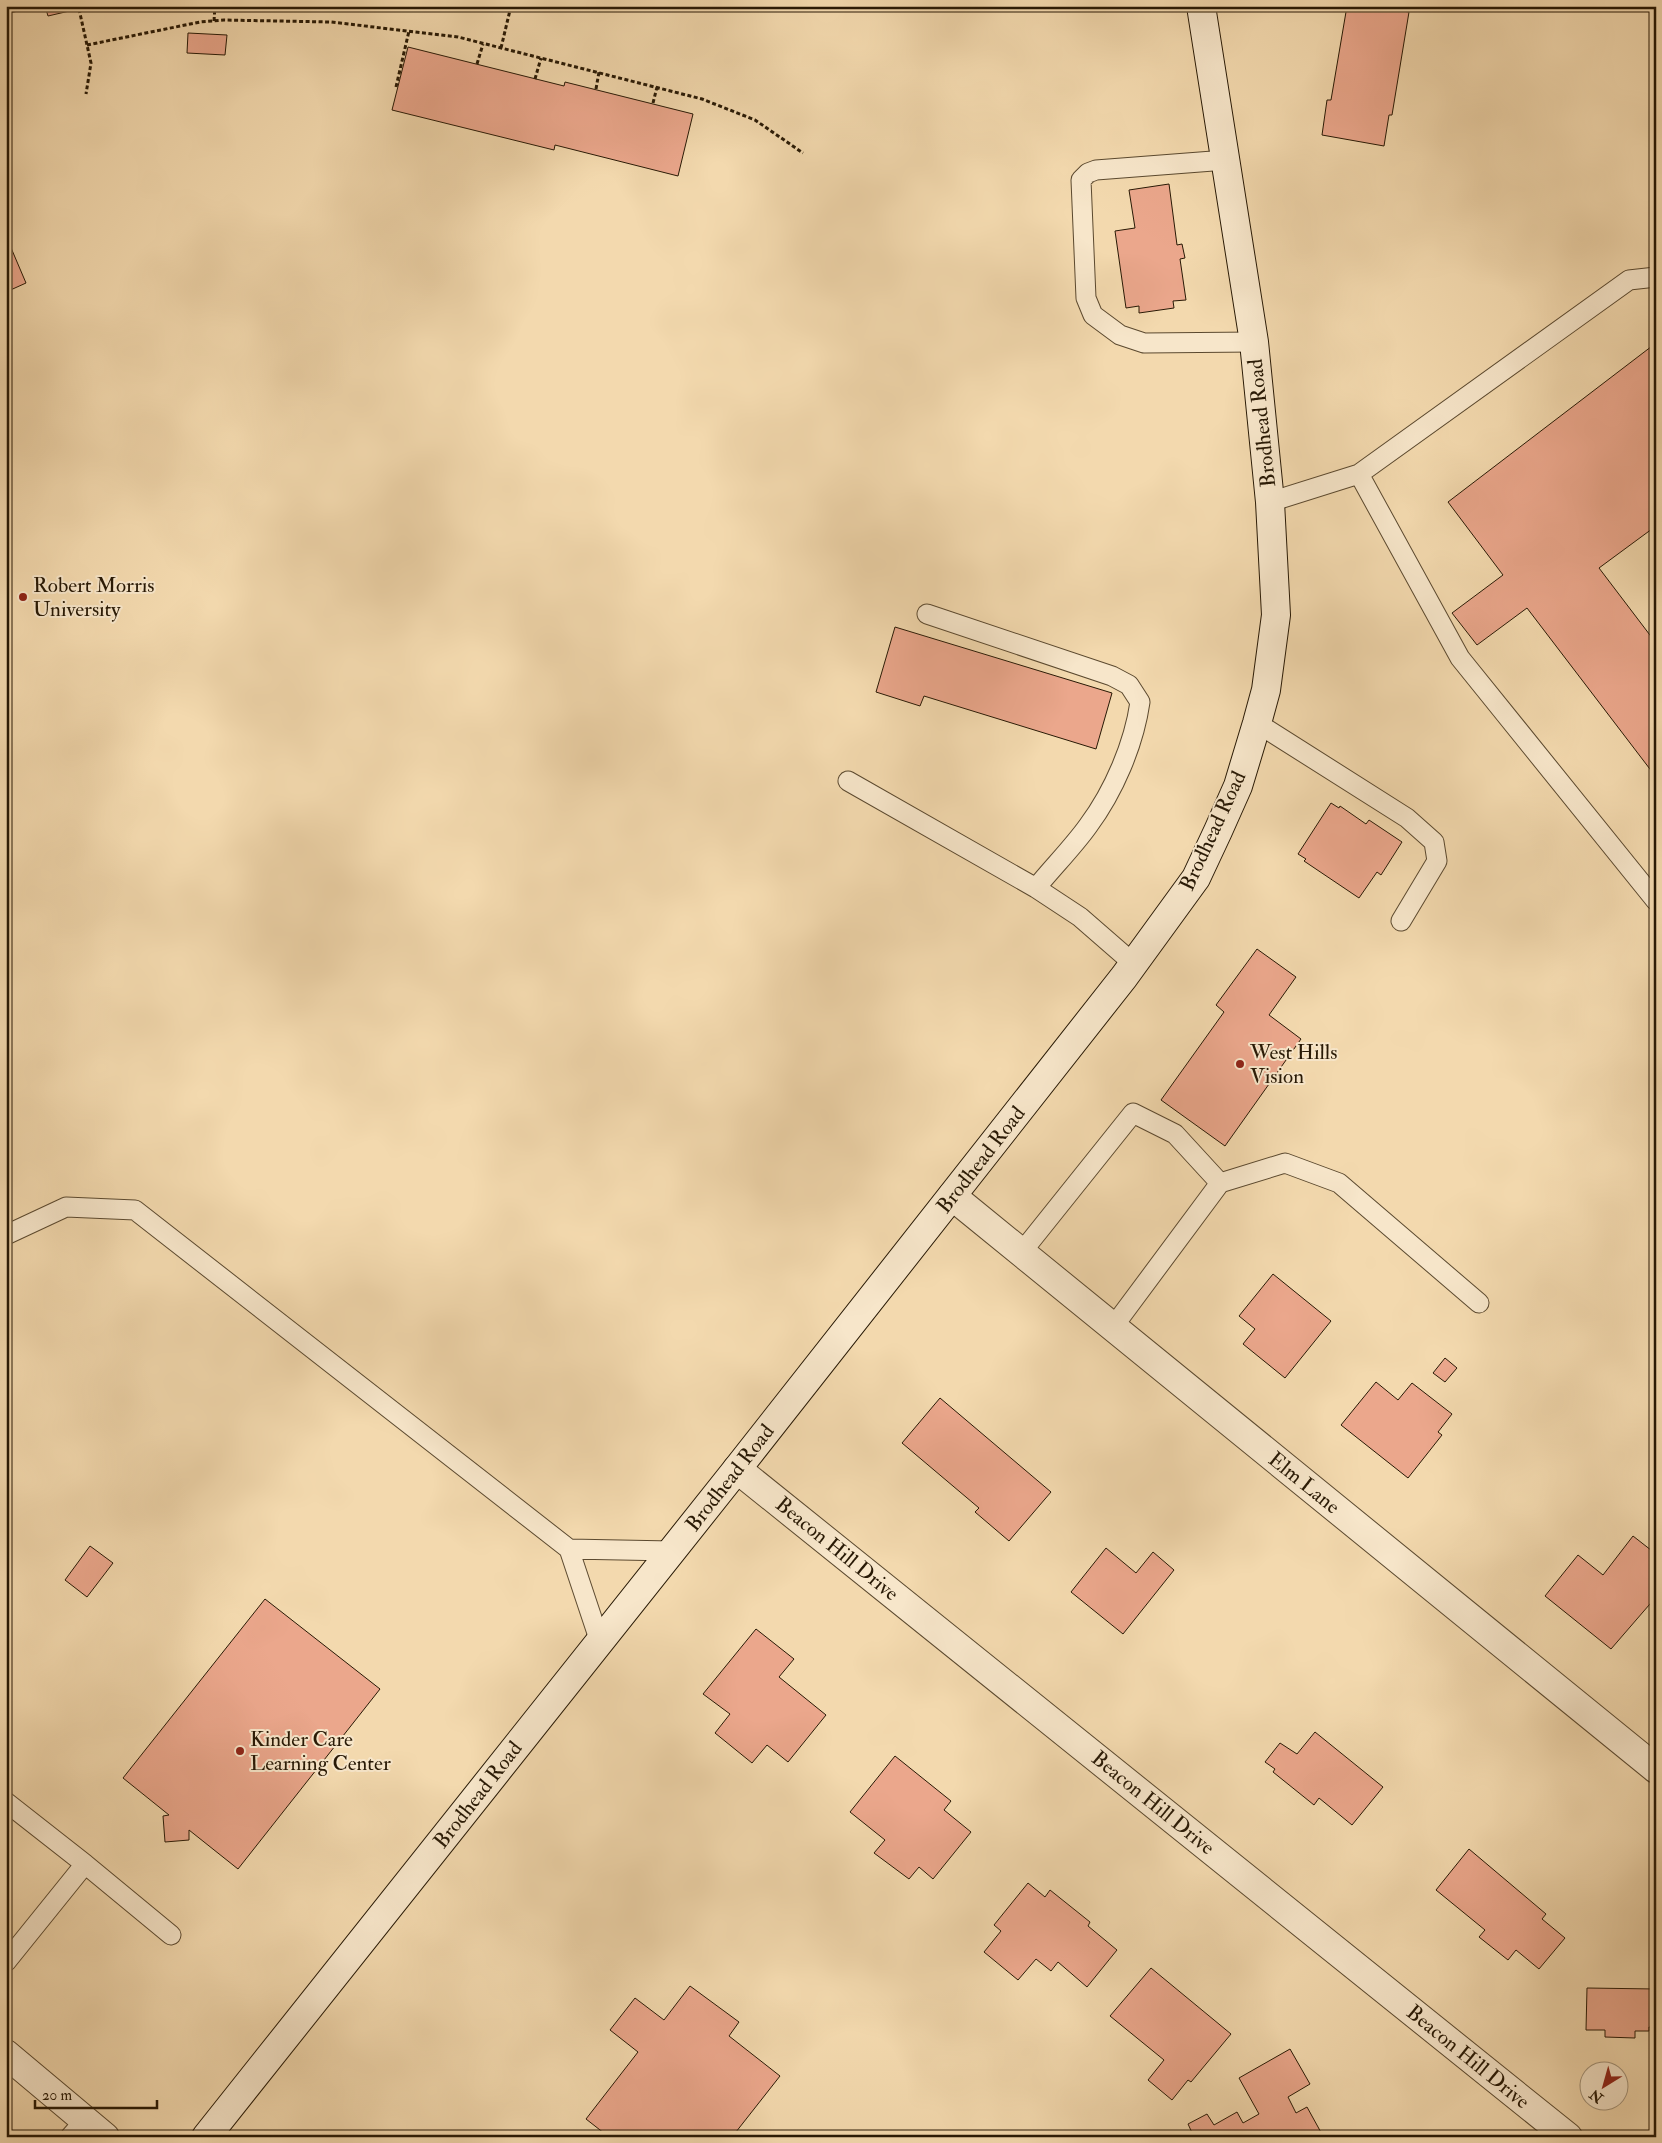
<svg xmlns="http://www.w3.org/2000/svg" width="1662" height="2143" viewBox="0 0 1662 2143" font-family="'IM FELL Double Pica',serif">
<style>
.building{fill:#eba78c;stroke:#281905}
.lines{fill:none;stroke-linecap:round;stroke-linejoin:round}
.lane-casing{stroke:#5b492f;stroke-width:21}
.street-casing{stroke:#5b492f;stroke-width:30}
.secondary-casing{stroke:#281905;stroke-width:30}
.path{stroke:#281905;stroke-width:3;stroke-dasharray:4 2.5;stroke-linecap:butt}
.lane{stroke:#f7e6ca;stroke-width:19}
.street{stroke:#f7e6ca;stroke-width:28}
.secondary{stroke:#f7e6ca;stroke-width:28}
.poi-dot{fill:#8f2418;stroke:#f7e6ca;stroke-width:2}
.labels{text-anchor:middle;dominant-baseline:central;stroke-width:4;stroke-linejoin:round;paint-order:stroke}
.street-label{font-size:21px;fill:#281905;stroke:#f7e6ca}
.poi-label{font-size:21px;fill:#281905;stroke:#f7e6ca;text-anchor:start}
</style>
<rect width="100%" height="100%" fill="#f3d9ae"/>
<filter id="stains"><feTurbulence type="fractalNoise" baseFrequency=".004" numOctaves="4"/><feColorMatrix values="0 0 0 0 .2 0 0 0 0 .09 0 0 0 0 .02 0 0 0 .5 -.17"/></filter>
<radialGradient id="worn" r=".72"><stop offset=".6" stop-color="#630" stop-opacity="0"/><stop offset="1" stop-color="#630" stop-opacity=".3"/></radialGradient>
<path class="building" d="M6,6H38L6,14Z
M45,6H91L48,16Z
M1347,6H1372L1409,12L1392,115H1389L1384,146L1322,135L1327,100H1331Z
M188,33L227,35L225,55L187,53Z
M408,47L564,86L565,82L693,114L678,176L555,145L554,150L392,110Z
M1169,184L1177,245L1182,244L1185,258L1180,259L1186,300L1173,301L1174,308L1139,313V306L1126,308L1115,231L1135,228L1129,190Z
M6,236L26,283L6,292Z
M1656,343V526L1599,568L1656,643V777L1527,608L1477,645L1452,613L1503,575L1448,502Z
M895,627L1112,693L1096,749L924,696L920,706L876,692Z
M1331,803L1339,808L1340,806L1366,824L1369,820L1402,842L1381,875L1377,872L1359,898L1304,861L1306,859L1298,854Z
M1257,949L1296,977L1269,1015L1301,1039L1225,1146L1161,1100L1224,1012L1216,1005Z
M1273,1274L1331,1321L1285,1378L1243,1344L1255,1329L1239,1316Z
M1445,1358L1457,1368L1445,1382L1433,1373Z
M1376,1382L1398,1400L1412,1383L1452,1414L1438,1432L1442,1435L1408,1478L1341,1425Z
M940,1398L1051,1492L1009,1541L975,1512L979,1508L902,1443Z
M1633,1536L1656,1554V1597L1611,1649L1545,1596L1578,1555L1603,1575Z
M90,1546L113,1563L87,1597L65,1580Z
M1106,1548L1136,1573L1153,1552L1174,1570L1123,1634L1071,1592Z
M265,1599L380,1689L238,1869L189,1830V1840L165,1842L163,1816L169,1815L123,1778Z
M756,1629L794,1659L779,1677L826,1715L788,1762L767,1745L752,1763L715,1733L730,1714L703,1694Z
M1315,1732L1383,1787L1352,1825L1319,1798L1314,1805L1273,1772L1275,1769L1265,1762L1280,1743L1297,1754Z
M895,1756L951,1801L944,1810L971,1832L933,1879L919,1867L909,1879L874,1853L885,1840L850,1812Z
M1469,1849L1546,1914L1542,1919L1565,1938L1539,1969L1516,1950L1508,1960L1479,1937L1485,1930L1436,1890Z
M1028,1883L1045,1897L1050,1890L1090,1922L1088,1926L1117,1950L1087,1987L1058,1962L1051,1971L1036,1959L1018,1980L984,1952L1001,1931L994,1925Z
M1151,1968L1231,2034L1191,2082L1188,2080L1172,2100L1148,2080L1164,2060L1110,2016Z
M690,1986L739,2022L729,2036L780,2076L732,2137H609L586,2119L638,2052L610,2030L635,1998L664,2020Z
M1587,1988L1656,1989V2028L1649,2027V2031H1635V2038L1605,2037V2030H1586Z
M1290,2049L1310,2084L1288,2097L1296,2113L1307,2107L1323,2136L1194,2137L1188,2124L1207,2114L1214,2125L1237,2112L1243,2123L1259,2114L1239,2078Z"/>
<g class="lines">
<g class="lane-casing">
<path id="lane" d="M1226,160L1096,170L1088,173L1081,180L1086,298L1093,315L1120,335L1144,343L1254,342
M1359,474L1460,658L1656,901
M1270,502L1359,474L1629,280L1656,277
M927,614L1112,676L1129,685L1140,702C1134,744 1114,791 1088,826C1073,847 1053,867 1036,888
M1257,723L1407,818L1434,842L1437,861L1401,921
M848,781L1036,888L1080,917L1134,964
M1220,1183L1285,1163L1339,1183L1479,1303
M6,1235L66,1207L135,1210L569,1549
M1021,1253L1133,1113L1175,1134L1220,1183L1113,1327
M600,1642L569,1549L672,1551
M6,1802L85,1864L6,1962
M85,1864L171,1935
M70,2137L85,2120"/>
</g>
<g class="street-casing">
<path id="street" d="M952,1196L1656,1769
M737,1469L1568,2137
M6,2054L105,2137"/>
</g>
<g class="secondary-casing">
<path id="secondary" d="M206,2137L737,1469L1124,977L1196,878L1218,831L1238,786L1257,723L1266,690L1276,615L1270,502L1254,342L1201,6"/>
</g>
<path class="path" d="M79,9L91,63L86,94
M214,21L215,6
M87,45L200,22L224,20L331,22L458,37L702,99L755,120L803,153
M501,48L511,6
M477,64L483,44
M535,79L541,58
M396,87L409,31
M596,89L599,72
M653,103L657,87"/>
<use href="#lane" class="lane"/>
<use href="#street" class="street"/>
<use href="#secondary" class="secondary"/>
</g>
<g class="poi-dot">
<circle cx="23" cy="597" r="5"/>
<circle cx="1240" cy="1064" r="5"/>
<circle cx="240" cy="1751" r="5"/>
</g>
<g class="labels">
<g class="street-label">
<text transform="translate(1262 423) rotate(-96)">Brodhead Road</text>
<text transform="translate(1213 831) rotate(-65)">Brodhead Road</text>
<text transform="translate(981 1160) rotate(-52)">Brodhead Road</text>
<text transform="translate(730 1478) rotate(-52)">Brodhead Road</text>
<text transform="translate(1304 1483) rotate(39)">Elm Lane</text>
<text transform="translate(837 1549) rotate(39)">Beacon Hill Drive</text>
<text transform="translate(478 1795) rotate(-52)">Brodhead Road</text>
<text transform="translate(1153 1803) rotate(39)">Beacon Hill Drive</text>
<text transform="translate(1468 2057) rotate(39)">Beacon Hill Drive</text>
</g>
<g class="poi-label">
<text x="33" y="585">Robert Morris<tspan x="33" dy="24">University</tspan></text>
<text x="1250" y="1052">West Hills<tspan x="1250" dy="24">Vision</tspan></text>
<text x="250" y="1739">Kinder Care<tspan x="250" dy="24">Learning Center</tspan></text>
</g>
</g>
<rect width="1662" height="2143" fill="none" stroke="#f3d9ae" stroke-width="25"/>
<rect x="8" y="8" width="1647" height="2128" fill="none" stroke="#281905" stroke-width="2.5"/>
<rect x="12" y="12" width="1637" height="2118" fill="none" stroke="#281905"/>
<g transform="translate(1604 2086) rotate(217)"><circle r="24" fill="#f7e6ca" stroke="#a4947b"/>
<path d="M0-4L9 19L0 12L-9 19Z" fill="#8f2418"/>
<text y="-8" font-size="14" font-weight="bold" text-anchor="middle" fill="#281905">N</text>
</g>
<path d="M35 2100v8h122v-8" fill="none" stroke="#281905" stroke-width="2.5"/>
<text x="42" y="2100" font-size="15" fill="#281905" stroke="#f7e6ca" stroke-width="4" paint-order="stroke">20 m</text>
<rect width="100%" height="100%" filter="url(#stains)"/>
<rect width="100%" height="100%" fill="url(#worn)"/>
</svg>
